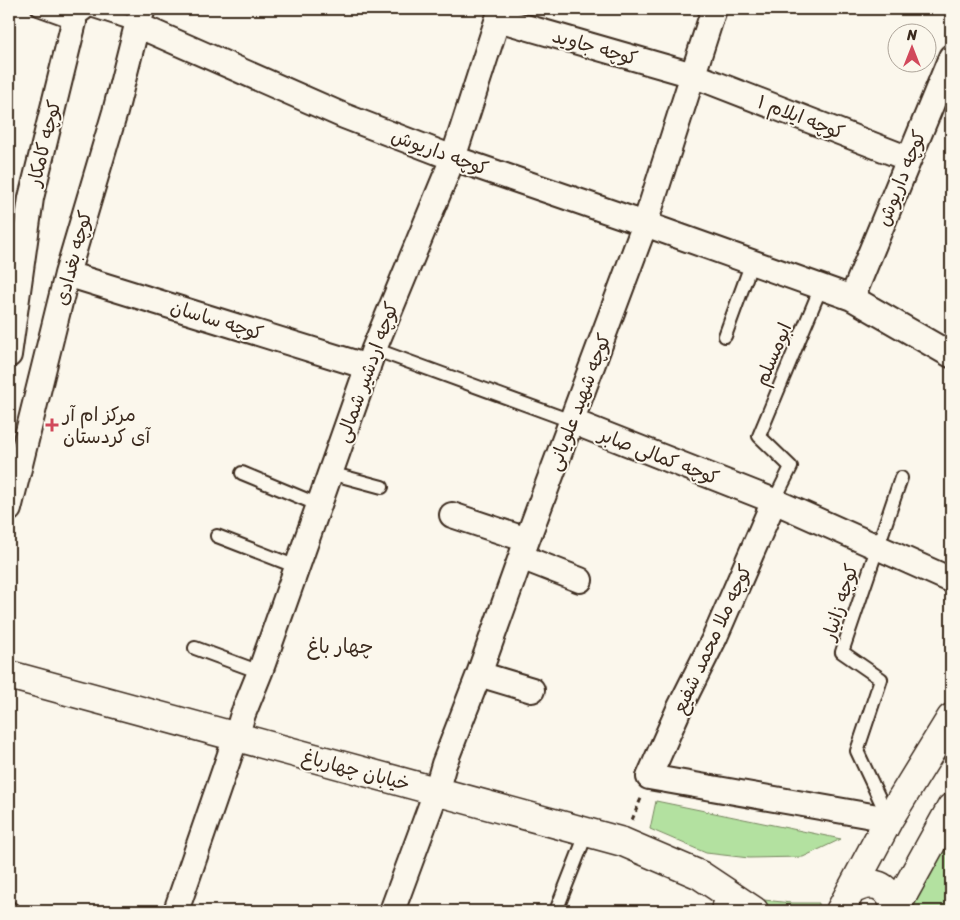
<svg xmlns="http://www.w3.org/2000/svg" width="960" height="920" viewBox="0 0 960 920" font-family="Sriracha,'Playpen Sans Arabic',sans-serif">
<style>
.green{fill:#b3e1a0;stroke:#77865f}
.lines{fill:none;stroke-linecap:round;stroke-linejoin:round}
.service-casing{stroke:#3b2a1e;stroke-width:16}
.minor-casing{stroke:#3b2a1e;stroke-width:28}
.secondary-casing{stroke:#3b2a1e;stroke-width:31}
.path{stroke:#3b2a1e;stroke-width:3;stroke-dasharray:5 4;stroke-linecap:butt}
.service{stroke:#fbf7ec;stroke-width:12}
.minor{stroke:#fbf7ec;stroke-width:24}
.secondary{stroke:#fbf7ec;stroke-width:28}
.poi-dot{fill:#d1495b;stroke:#fbf7ec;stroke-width:2}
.labels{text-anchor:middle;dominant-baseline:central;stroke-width:4;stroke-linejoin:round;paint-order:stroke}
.street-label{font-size:19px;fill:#3b2a1e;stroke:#fbf7ec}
.poi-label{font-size:19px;fill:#3b2a1e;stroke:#fbf7ec;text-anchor:start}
.neighbourhood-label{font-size:20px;fill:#3b2a1e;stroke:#fbf7ec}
</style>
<rect width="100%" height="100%" fill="#fbf7ec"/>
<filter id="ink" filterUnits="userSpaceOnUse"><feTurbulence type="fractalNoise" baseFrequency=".02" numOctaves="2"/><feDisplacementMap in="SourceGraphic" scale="10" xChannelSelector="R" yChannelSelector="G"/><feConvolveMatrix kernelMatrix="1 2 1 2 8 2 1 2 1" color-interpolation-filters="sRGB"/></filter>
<g filter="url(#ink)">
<path class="green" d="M656,801L841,839L803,857L749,858L706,853L650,829Z
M951,828V911H902Z
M746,898L791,903H819L817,911H765Z"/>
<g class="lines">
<g class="service-casing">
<path id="service" d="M38,9L74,22L90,10L137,25
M725,336L752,262
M374,349L571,421
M242,473L319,505
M330,473L382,487
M774,501L791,467L759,436L821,287
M217,536L297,567
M195,648L260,672
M889,819L857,751L881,679L842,652L901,478
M9,907L14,911
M556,911L587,832
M717,911L724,890"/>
</g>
<g class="minor-casing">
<path id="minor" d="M498,19L693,75L909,159
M137,25L344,116L453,158L645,224L852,298L951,355
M67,274L368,367
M852,298L951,57
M9,355L31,198L74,22
M571,421L774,501L951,580
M774,501L715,637L679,709L649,777L889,819
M9,509L67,274L115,112L137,25L143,9
M452,515L527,540
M521,557L580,580
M479,674L532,690
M176,911L236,737L243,714L260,672L374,349L453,158L501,9
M392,911L436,792L444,764L479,674L527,540L645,224L714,9"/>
</g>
<g class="secondary-casing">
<path id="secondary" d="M9,675L623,842L700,875L754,911
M851,890C875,879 886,884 896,907
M840,911L889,819L951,718
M894,911L951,808"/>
</g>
<path class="path" d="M632,820L642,796"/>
<use href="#service" class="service"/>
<use href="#minor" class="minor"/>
<use href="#secondary" class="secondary"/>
</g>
</g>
<path class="poi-dot" d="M49.5 417.5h5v5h5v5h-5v5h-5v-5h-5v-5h5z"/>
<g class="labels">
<g class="street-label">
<text transform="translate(595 47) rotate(16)">کوچه جاوید</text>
<text transform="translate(801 117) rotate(21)">کوچه ایلام ۱</text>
<text transform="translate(44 143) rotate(-76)">کوچه کامکار</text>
<text transform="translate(440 152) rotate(20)">کوچه داریوش</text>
<text transform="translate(901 178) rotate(-68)">کوچه داریوش</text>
<text transform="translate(73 258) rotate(-75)">کوچه بغدادی</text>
<text transform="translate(217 320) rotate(17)">کوچه ساسان</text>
<text transform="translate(773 354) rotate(-67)">ابومسلم</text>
<text transform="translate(367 372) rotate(-70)">کوچه اردشیر شمالی</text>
<text transform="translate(579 402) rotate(-69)">کوچه شهید علویانی</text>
<text transform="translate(659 456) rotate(21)">کوچه کمالی صابر</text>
<text transform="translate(840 602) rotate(-72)">کوچه زانیار</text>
<text transform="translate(712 639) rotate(-65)">کوچه ملا محمد شفیع</text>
<text transform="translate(356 770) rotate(15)">خیابان چهارباغ</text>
</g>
<g class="poi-label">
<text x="63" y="414">مرکز ام آر<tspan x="63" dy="22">آی کردستان</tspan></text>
</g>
<g class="neighbourhood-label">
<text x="340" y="646">چهار باغ</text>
</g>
</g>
<rect width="960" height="920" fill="none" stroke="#fbf7ec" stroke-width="30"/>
<rect x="15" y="15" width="930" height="890" fill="none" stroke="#3b2a1e" stroke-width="2" filter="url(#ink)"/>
<g transform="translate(912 48)"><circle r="24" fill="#fbf7ec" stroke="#aea59a"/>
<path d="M0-4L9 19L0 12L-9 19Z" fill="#d1495b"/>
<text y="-8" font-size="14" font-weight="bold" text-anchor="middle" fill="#3b2a1e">N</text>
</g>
</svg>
